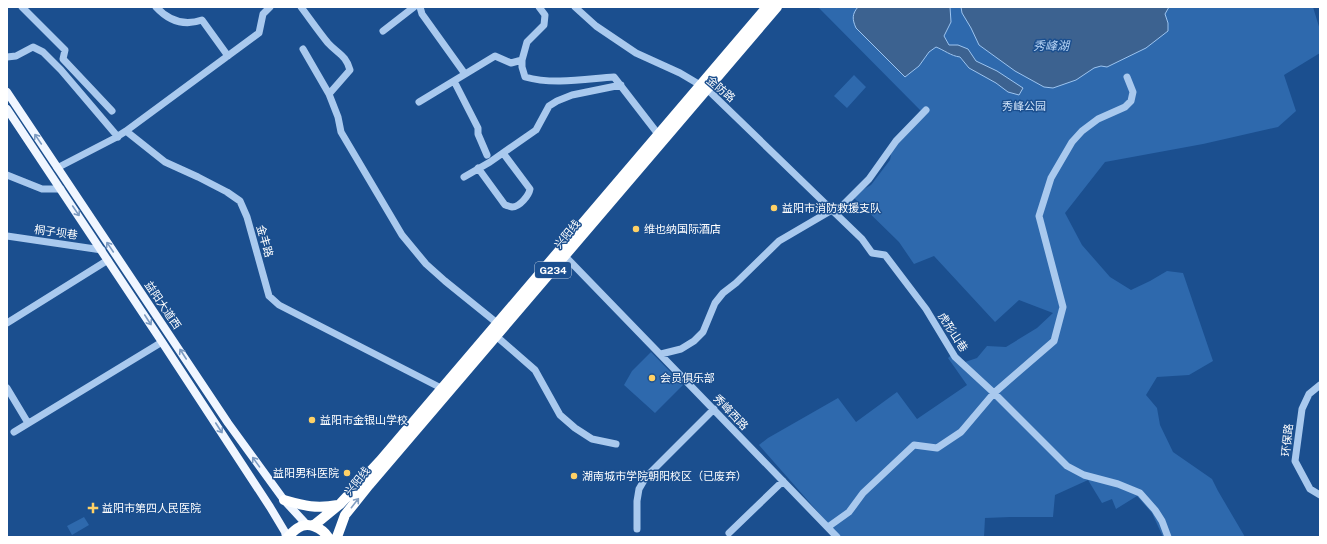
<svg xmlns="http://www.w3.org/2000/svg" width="1327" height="544" viewBox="0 0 1327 544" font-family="'Public Sans','Noto Sans SC',sans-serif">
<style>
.green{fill:#2e69ad}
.water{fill:#3c6290;stroke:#9cc4f0}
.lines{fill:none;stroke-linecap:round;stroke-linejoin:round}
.minor{stroke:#a9c9ee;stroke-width:7}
.major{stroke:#f0f6ff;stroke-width:8}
.highway{stroke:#fff;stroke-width:10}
.oneway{stroke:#7b9ac1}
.oneway2{stroke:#829ec1}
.poi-dot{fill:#ffd166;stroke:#1b4f8f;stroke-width:1.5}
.labels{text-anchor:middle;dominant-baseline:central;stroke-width:3;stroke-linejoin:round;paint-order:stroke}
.shield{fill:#1b4f8f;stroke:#bbcadd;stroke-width:1}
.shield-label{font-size:10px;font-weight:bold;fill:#fff}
.street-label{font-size:11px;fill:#fff;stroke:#1b4f8f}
.park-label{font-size:11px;fill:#cfe3fa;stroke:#1b4f8f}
.poi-label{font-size:11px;fill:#fff;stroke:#1b4f8f;text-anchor:start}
.water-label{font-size:12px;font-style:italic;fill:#b5d3f5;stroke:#1b4f8f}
</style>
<rect width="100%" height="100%" fill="#1b4f8f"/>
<path class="green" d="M818,7H1313L1320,30V53L1284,75L1296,111L1278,127L1203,144L1105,162L1065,213L1082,245L1110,277L1131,290L1150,281L1167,271L1183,273L1213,361L1189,375L1157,377L1146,395L1157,408L1160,425L1173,452L1212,479L1218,491L1245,537H1163L1152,513L1137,496L1116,509L1112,499L1102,503L1088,480L1055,495L1053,517H1010L985,518L984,537H840L759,445L768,438L838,398L856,422L897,392L917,419L967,385L948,358L955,352L965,362L977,358L987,346L1006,347L1037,328L1053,313L1019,300L995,322L934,256L914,264L899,242L854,198L862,190L871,185L890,160L892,149L925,115Z
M854,75L866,87L847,108L834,96Z
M651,352L683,385L655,413L624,385L632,371Z
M84,517L89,525L72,535L67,526Z"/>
<path class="water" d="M858,7H950L951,22L944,36L949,45H958L968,49L976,61L997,71L1023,88L1019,95L1008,92L996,83L969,68L960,57C951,56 944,50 936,47L929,52L919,66L905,77L856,28C852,19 852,14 858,7Z
M961,7H1169L1165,14L1168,23V31L1146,48L1107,67L1101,66L1094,68L1076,80L1053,88L1044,87L1015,71L979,45L971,28L962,13Z"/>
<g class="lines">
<path class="minor" d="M22,7L65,50L63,59L112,111
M156,7C169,21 185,26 202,20L228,56
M301,7C310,19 319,32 328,43C338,54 346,55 350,70L329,94L338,117L341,132L402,235L426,264L445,281L497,323
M420,7L422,14L465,74
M539,7L545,15L544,25L527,42L522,60V67L525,77C553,85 586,79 614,77L658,134
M575,7L596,26L636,53L680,73L707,89L835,213
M383,31L414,7
M303,49L329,94
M7,57L16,56L33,47L43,52L61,70L118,137
M454,81L478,128V134L487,155
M419,102L495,56L511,63L522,60
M926,110L896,141L869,179L835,213L862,239L872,253L885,255L926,309L955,357L994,393L1067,466L1084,475L1118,484L1140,493L1155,510L1162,521L1168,537
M126,131L259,33L263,14L270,7
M57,168L115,138L126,131L165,162L198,177L227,192L240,201L247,217L269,296L279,305L445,390
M478,168L505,205C506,205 511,207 512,207C520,207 529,195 530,189L503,153
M7,175L42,189H61
M464,177L490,162L536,130L549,106L557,101L572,95L621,85
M7,236L102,250
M562,253L837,537
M7,323L108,260
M496,336L535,370L560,415L575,428L592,439L616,444
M661,354L681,349L694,341L703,332L715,303L723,293L736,283L779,241L832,210
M1320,385L1309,394L1302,409L1295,461L1310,489L1320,495
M7,388L28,423
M14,432L162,342
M828,527L849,512L863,493L914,445L937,448L961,432L994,393L1054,341L1063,307L1039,216L1051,178L1072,142L1082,131L1098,119L1125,107L1131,101L1133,92L1127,77
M637,529V501L639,489L646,477L714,409
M729,533L783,481"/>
<path class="major" d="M7,92L228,423L284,500L307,525
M7,109L162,342L270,507L285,532L286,537"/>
<path class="highway" d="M284,500C305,506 316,509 338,505
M313,526L340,504L380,461L767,7
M288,537C291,534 294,530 298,528C308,521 322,528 328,537
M337,537L345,515L369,485L777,7"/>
</g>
<defs><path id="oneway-shaft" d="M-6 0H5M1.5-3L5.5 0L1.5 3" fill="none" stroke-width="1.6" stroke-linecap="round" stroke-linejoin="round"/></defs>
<g class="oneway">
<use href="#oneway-shaft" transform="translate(38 139) rotate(-124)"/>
<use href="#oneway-shaft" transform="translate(76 211) rotate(56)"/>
<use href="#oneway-shaft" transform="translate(110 247) rotate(-124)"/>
<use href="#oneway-shaft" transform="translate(148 320) rotate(57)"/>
<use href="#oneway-shaft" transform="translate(183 354) rotate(-123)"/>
<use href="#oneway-shaft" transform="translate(219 428) rotate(57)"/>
<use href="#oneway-shaft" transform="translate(256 462) rotate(-126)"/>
</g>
<use class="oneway2" href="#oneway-shaft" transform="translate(355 503) rotate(-52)"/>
<g class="poi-dot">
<circle cx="774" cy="208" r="4"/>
<circle cx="636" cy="229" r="4"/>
<circle cx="652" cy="378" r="4"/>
<circle cx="312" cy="420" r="4"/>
<circle cx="347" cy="473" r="4"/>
<circle cx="574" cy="476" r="4"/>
<path d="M91 502h4v4h4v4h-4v4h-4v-4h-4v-4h4z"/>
</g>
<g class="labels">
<rect class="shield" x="535" y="262" width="36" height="16" rx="3"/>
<g class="shield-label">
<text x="553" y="270">G234</text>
</g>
<g class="street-label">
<text transform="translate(721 89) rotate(40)">金防路</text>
<text transform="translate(56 232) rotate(8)">桐子坝巷</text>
<text transform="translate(567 234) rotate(-50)">兴阳线</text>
<text transform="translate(265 241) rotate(74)">金丰路</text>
<text transform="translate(163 305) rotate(56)">益阳大道西</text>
<text transform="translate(953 332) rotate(57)">虎形山巷</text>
<text transform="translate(731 412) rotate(46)">秀峰西路</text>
<text transform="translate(1287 440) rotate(-84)">环保路</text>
<text transform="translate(357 481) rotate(-51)">兴阳线</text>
</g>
<g class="park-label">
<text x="1024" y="106">秀峰公园</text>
</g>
<g class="poi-label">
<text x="782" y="208">益阳市消防救援支队</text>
<text x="644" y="229">维也纳国际酒店</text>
<text x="660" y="378">会员俱乐部</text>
<text x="320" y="420">益阳市金银山学校</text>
<text x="339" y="473" text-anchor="end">益阳男科医院</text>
<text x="582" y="476">湖南城市学院朝阳校区（已废弃）</text>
<text x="102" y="508">益阳市第四人民医院</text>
</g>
<g class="water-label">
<text x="1051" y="46">秀峰湖</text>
</g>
</g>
<rect width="1327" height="544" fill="none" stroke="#ffffff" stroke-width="16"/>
</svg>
